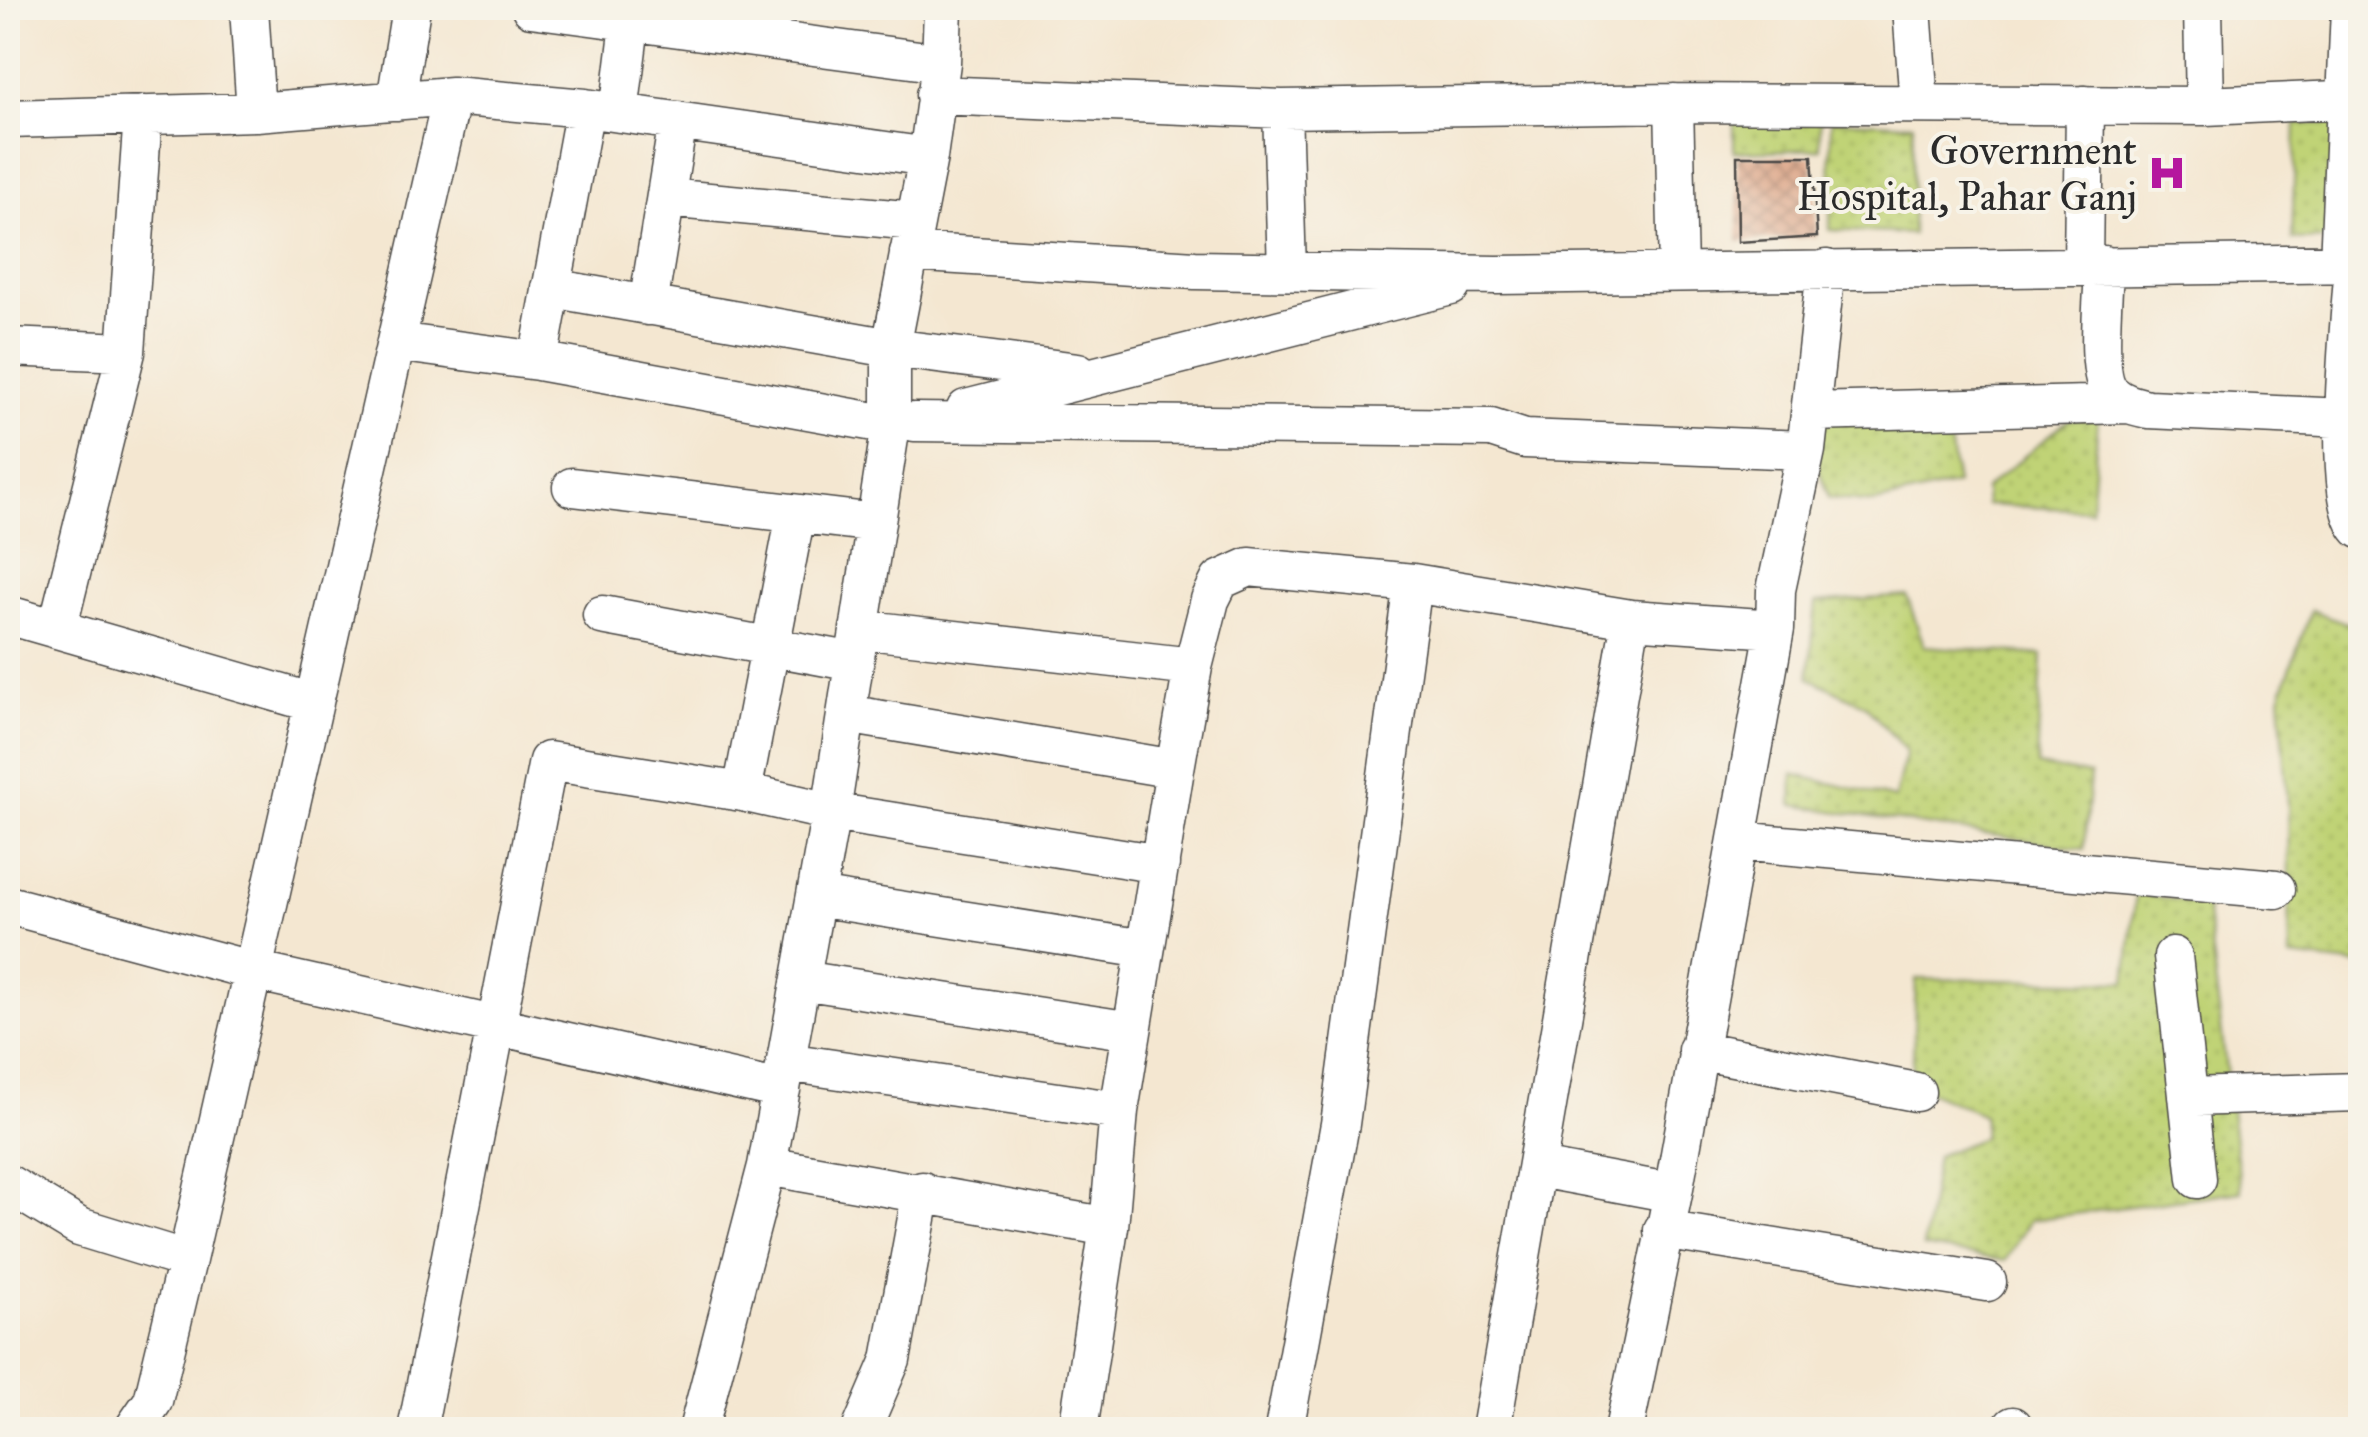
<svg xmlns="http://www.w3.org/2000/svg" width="2368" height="1437" viewBox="0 0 2368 1437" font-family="'IM FELL Great Primer',serif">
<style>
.park{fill:url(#park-dots);stroke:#767f50;stroke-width:2.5}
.building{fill:url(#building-cross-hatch)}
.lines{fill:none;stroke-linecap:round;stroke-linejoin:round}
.minor-casing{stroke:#494744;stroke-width:41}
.minor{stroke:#fff;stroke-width:38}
.labels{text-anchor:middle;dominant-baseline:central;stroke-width:8;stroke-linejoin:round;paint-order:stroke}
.poi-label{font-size:40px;fill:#2b2b2b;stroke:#f7f3e8;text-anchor:end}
</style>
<defs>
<pattern id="park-dots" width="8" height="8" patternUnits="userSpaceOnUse" patternTransform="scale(2.5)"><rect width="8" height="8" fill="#c0d376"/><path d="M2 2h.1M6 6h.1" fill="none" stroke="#a5b566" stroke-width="1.8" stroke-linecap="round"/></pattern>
<pattern id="building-cross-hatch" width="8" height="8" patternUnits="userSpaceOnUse" patternTransform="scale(2.5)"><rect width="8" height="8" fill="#dea98c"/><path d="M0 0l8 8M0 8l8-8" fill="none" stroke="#b48a73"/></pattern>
</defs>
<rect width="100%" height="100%" fill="#f7f3e8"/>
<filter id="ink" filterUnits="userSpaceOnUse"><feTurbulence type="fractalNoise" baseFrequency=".01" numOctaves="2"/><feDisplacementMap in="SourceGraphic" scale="20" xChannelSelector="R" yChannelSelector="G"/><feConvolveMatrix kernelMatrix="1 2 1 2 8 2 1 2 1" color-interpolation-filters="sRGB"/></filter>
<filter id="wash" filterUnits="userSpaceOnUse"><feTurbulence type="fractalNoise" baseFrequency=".0048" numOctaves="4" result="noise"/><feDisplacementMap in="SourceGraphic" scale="40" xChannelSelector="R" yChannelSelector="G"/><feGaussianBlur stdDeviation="2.25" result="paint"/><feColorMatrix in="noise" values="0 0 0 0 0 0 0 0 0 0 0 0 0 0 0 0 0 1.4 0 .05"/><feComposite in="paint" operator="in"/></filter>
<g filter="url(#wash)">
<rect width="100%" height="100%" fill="#f4e7d1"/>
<path class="park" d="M1820,113V149L1734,152V115Z
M1831,120L1913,124L1912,234L1830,230Z
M2360,122V239L2292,240L2296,124Z
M1835,398L1901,405L1949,435L1957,484L1875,503L1829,498L1813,454Z
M2098,419L2091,510L1986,505L1985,489L2068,420Z
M1907,596L1924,646L2042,655L2037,766L2090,775L2084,849L1792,805L1793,774L1895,799L1906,751L1865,705L1809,678L1816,603Z
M2311,610L2360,628V965L2290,957L2288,803L2280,697Z
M2136,894L2206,904L2241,1191L2030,1220L2005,1261L1923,1247L1937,1156L1983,1138L1984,1115L1912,1084L1916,979L2126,982Z"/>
<g id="blocks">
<path class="building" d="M1737,156H1812L1817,237L1738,242Z"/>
</g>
</g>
<g filter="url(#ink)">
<use href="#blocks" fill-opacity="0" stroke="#494744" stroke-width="2.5"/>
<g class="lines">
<g class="minor-casing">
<path id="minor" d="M249,8L256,112
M531,8L941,63
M1912,8L1919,104
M2203,8L2205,106
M935,95L1282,109L1674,103L2205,106L2360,99
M396,101L411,8
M1674,103L1678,271
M1282,109L1287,270
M619,113L632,8
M8,119L256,112L452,96L585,108L928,157
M666,198L915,221
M909,252L1195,270L1497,275L2360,263
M2339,263L2350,8
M2354,263C2351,312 2330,497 2360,529
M2104,265C2104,292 2094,375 2111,393C2121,403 2135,406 2148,409L2344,418
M2083,267L2085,105
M551,288L891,348L1078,372
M648,306L678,121
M396,342L538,361L891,425
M8,347L126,352
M538,361L585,108
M966,409L1451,286
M1811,412L2127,404
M914,422L1491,428L1525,439L1806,450
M572,487L876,523
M8,615L314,703
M602,615L854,662
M58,626L126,352L143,115
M859,629L1193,667
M846,714L1175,769
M742,792L796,514
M1738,841L2276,889
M816,897L1145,949
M8,905L254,971L781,1090
M2173,956L2197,1179
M801,980L1132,1031
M1697,1050L1916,1092
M786,1062L1119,1111
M2188,1097L2360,1092
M767,1166L1109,1227
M1539,1168L1673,1193
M8,1184L79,1227L187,1260
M1663,1230L1987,1282
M133,1430L153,1401L187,1260L452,96
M417,1430L548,761L742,792L831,812L1160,864
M698,1430L767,1166L831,812L891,425V348L928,157L941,63L943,8
M861,1430L891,1360L922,1191
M1078,1430L1109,1227L1119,1111L1175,769L1193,667L1210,600L1220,580L1249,567L1413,583L1631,619L1775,629
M1284,1430L1340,1124L1413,583
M1491,1430L1631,619
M1624,1430L1673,1193L1775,629L1776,590L1806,450L1826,269
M2013,1430V1426"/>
</g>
<use href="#minor" class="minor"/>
</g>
</g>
<defs>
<g id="hospital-bare" transform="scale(3)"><path d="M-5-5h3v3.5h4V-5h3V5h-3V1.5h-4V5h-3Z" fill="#b5179e" stroke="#f7f3e8" stroke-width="2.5" paint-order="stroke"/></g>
</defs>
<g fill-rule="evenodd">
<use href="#hospital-bare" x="2167" y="173"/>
</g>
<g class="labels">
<g class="poi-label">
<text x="2137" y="150">Government<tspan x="2137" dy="46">Hospital, Pahar Ganj</tspan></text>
</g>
</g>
<rect width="2368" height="1437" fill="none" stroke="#f7f3e8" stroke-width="40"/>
</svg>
